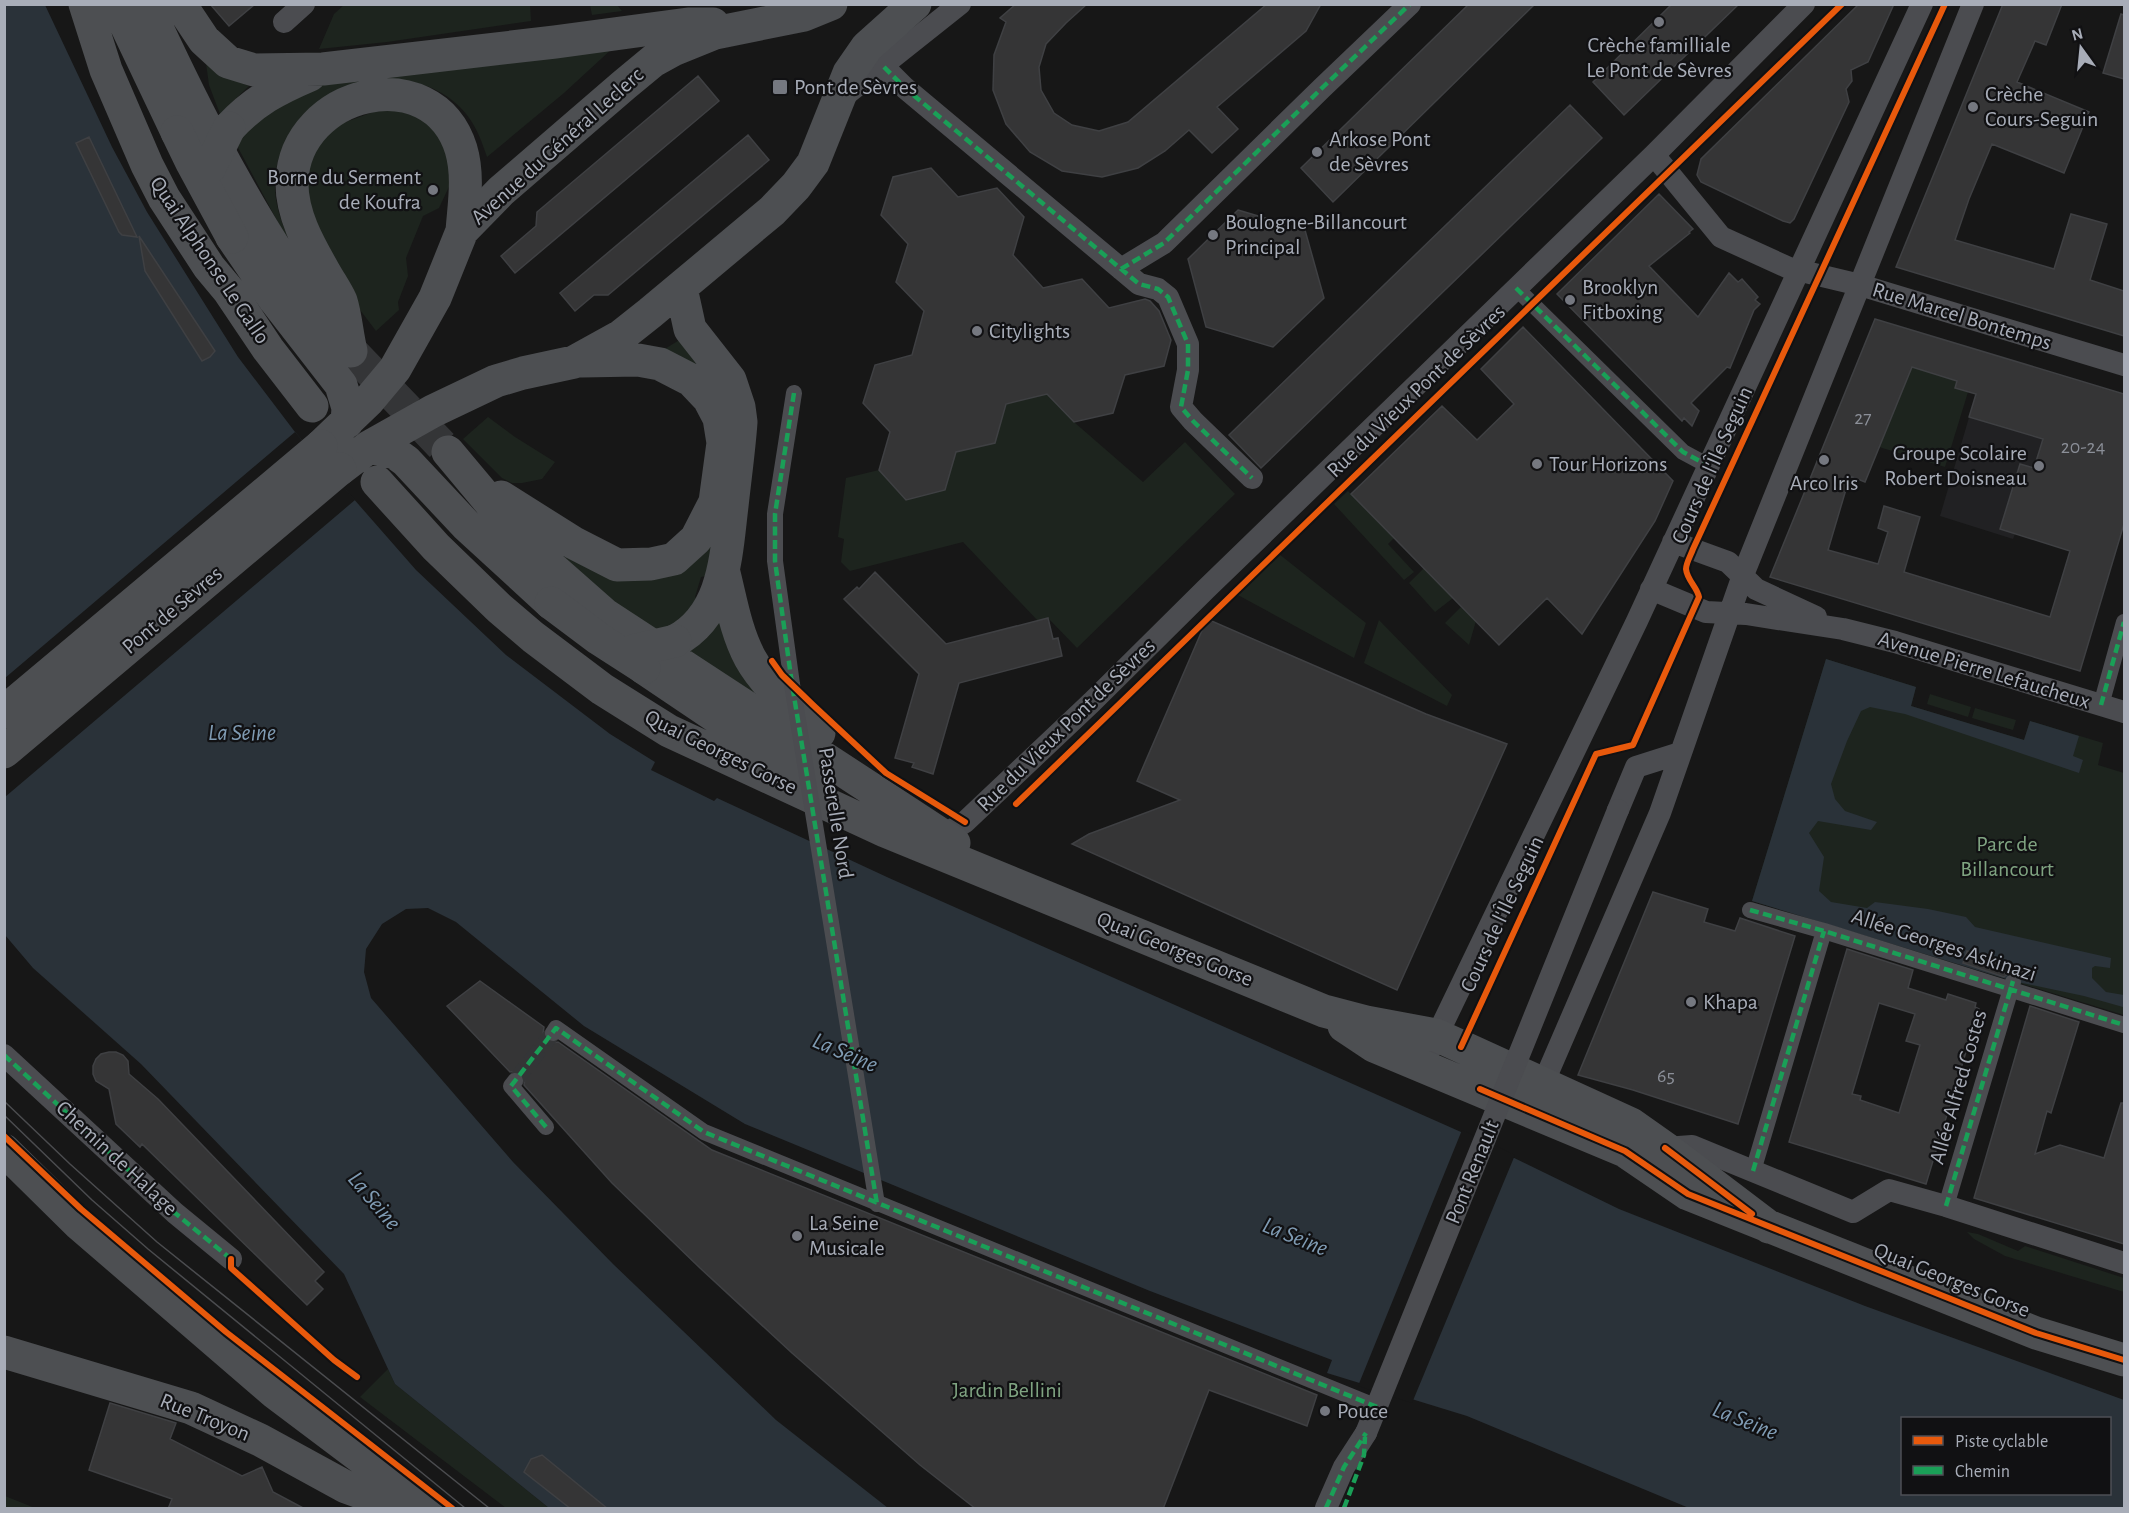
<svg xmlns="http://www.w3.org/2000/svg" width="2129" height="1513" viewBox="0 0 2129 1513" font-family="'Alegreya Sans',sans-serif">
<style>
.built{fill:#212123}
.green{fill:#1d241e}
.water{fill:#2a3239;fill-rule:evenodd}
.pier{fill:#171717}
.building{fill:#353536;stroke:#3f4043;stroke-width:1.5;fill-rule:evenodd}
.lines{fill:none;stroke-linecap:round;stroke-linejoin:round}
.pedestrian-tunnel{stroke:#343537;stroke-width:16;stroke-dasharray:16 8;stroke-linecap:butt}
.primary-tunnel{stroke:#343537;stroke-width:33;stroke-dasharray:33 16;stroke-linecap:butt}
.pedestrian{stroke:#4b4c50;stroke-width:16}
.minor{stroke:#4b4c50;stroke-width:22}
.primary{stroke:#4d4f52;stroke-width:33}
.tram{stroke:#4b4c4f;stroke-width:1.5}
.pedestrian-bridge{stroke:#4b4c50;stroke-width:16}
.minor-bridge{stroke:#4b4c50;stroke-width:22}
.primary-bridge{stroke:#4d4f52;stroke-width:33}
.quiet{stroke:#1a9f57;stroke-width:4.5;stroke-dasharray:9 4.5;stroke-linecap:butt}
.cycleway-casing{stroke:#111113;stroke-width:10}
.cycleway{stroke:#e8590c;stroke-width:6}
.poi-dot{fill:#757880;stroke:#111113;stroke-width:2}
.labels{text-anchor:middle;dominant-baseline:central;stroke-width:4.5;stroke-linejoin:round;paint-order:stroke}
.number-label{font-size:20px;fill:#8b8f98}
.poi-label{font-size:22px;fill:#a8adb8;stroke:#111113;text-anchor:start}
.street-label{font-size:22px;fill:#a8adb8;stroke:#111113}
.park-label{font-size:22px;fill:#7fa381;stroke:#111113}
.water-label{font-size:24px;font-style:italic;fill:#7f9bb3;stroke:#111113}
</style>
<rect width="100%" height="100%" fill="#171717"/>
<path class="built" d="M1988,353L2124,394V524L2112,564L2015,534L2013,539L1940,516Z"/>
<path class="green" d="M345,4L530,5L531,21L387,42L319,49L334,14Z
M590,5H617L622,11L592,15Z
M614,47L564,93L487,157C482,142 477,128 467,115C446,88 412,77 378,81C366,82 354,83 343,88C303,103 274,144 275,187C275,217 293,246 305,273L234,140L243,127L328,80Z
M206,63L230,78L249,86L220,114L209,85Z
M387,107L437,124L454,176L439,208L423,216L406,258L408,276L398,302L399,310L376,331L351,298L334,268L306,194L310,158L332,127Z
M681,339C709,373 735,395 734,442L711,575L701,577L695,597L703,602C682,639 669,640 634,621L516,523L518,519L523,518C552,537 590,570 626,574C668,579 708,548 719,509C722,497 722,484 724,473C729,445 731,418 714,394C699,372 678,363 655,355Z
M1912,367L1957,381L1955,388L1968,392L1945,467L1879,447Z
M1047,394L1074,422L1143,482L1185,442L1235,494L1077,648L1048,618L1038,621L963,542L850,571L841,562L844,539L838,537L846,478L879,470L906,499L945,490L956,452L995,443L1006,404Z
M488,417L515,437L555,462L542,479L522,483H512L502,478L463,439Z
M1348,491L1394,538L1388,544L1414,572L1404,580L1334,504Z
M1279,554L1366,623L1354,658L1236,594Z
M1424,568L1453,598L1435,612L1409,583Z
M1461,607L1476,621L1469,645L1445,623Z
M718,618L789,717L686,651Z
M1379,620L1452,695L1447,706L1364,663Z
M1826,659L1916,687L1911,706L2024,740L2030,721L2103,743L2098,765L2124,773V1015L1752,901Z
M1930,694L1971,707L1968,717L1927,704Z
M1975,708L2016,720L2013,730L1972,718Z
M1967,1232L1978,1234L2018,1251L2025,1246L2124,1278V1292L2005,1256L1974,1239Z
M388,1369L395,1384L549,1508H506L360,1397Z
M4,1496H5L35,1508H5Z"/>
<path class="water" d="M4,5H45L112,147L147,212L238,357L295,432L416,570L506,655L610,734L655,762L651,770L714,801L717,798L889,878L1461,1132L1619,1209L1865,1306L2124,1400V1508H1689L1467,1416L1327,1373L1332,1360L1150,1291L745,1124L584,1026L456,922L428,908L406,909L382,924L366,949L364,972L371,998L513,1162L613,1264L776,1420L888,1508H549L395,1384L344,1274L141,1064L33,968L5,935ZM1902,1418H2110V1494H1902Z
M1826,659L1916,687L1911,706L2024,740L2030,721L2079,736L2073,756L2083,760L2079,773L1905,714L1870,707L1861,711L1847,741L1831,784L1835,799L1845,811L1877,822L1871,830L1818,821L1809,833L1824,857L1819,891L1831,902L1867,908L1875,902L1928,909L1966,917L1975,927L2111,958L2110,968L2095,966L2092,968V978L2106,992L2124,995L2123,1007L2084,996L2013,981L1752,901Z"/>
<path class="pier" d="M295,432L355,500L5,797V678Z
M1462,1130L1515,1155L1412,1403L1358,1386Z"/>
<path class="building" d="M210,4H255L229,26Z
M1016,4H1087L1066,23L1046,44L1039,67L1041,90L1054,113L1072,125L1099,131L1128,122L1267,4H1321L1306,31L1217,107L1238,129L1212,153L1189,130L1165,151L1138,168L1102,177L1062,171L1030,152L1006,124L993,90L994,55L1006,22L1000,18Z
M1469,4H1535L1333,202L1301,168Z
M1672,4H1739L1624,115L1593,82Z
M1859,4H1894L1868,62L1851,70L1852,81L1846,89L1849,102L1794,219L1790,223L1783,221L1701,182L1697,175L1701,159Z
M2003,4H2062L2046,45L2035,41L2017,82L2089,112L2064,173L1992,144L1969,199L1955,240L2054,269L2071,214L2107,224L2090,280L2124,291V336L1896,267Z
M2121,14L2124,15V79L2103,73Z
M698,76L719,101L515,273L501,256L536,226L537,212Z
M1570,105L1602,138L1261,468L1229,435Z
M748,135L769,160L608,295H594L575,311L560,293Z
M89,137L137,237L122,235L119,232L76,143Z
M931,168L958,197L997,188L1024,217L1013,255L1043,288L1082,279L1109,308L1145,299L1150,301L1159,311L1171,340L1164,366L1125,375L1113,413L1074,422L1047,394L1006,404L995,443L956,452L945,490L906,500L879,470L890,432L863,403L875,365L912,355L924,311L896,282L908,244L881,215L893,177Z
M1659,194L1693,229L1689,232L1690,233L1649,266L1698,317L1729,273L1738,282L1742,279L1758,297L1755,300L1760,304L1754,310L1730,368L1727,367L1691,403L1699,411L1692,426L1684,418L1682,421L1557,294Z
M1238,210L1305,230L1324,298L1273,347L1206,327L1188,259Z
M139,236L215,351L210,357L202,361L145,271Z
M1875,319L2124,394V524L2080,671L1770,577ZM1912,367L1957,381L1955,388L1976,394L1969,417L2043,439L2034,468L2020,464L2000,529L2070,551L2050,617L1904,572L1920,517L1884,506L1878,528L1888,532L1878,564L1828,550L1850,476L1865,482Z
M1523,327L1673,481L1655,521L1582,634L1547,598L1499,645L1351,494L1442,406L1477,440L1514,404L1481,369Z
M875,572L946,644L1048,618L1053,639L1058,638L1062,656L959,683L933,774L912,767L914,763L895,758L919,674L844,599L857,587L859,589Z
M1207,619L1426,714L1507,744L1397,990L1072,844L1089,834L1180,800L1137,781Z
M1653,892L1708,909L1704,922L1735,931L1740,918L1795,936L1738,1124L1633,1090L1578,1075Z
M1847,949L1913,970L1908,988L1946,1000L1948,994L1976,1003L1975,1007L1979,1009L1926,1184L1789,1142ZM1879,1003L1915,1014L1906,1041L1920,1045L1899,1113L1860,1100L1861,1096L1852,1094Z
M1967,951L2025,968L2022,977L2015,972H2010L2004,977L1963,963Z
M480,981L544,1027L543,1033L547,1042L552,1043L558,1042L712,1150L1317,1395L1307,1426L1209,1390L1163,1509H976L920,1465L792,1353L700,1268L612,1183L524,1085L525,1078L522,1073L516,1071L510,1072L447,1006Z
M2030,1006L2079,1022L2051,1113L2047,1111L2035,1154L2060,1145L2104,1158L2121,1103H2124V1244L1974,1198Z
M109,1052H116L123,1055L128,1061L129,1074L158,1099L324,1272L315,1281L323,1289L307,1305L142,1144L140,1147L116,1124L109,1089L96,1081L93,1074V1066L96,1059L101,1054Z
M110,1403L176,1423L170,1439L242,1476L262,1467L273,1492L305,1509H168L172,1499L89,1470Z
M542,1455L608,1509H571L524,1472L531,1459Z"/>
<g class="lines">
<path class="pedestrian-tunnel" d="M515,1081L553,1033"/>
<path class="primary-tunnel" d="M351,351L448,452"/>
<path class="pedestrian" d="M1516,288L1683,452L1709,466
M2101,705L2124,622
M1750,910L1824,931L2124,1025
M553,1033L556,1028L704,1132L1377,1407
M515,1081L511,1086L546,1127
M1753,1171L1824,931
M1946,1206L2013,982"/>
<path class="minor" d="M284,22L304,4
M884,67L905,88L1139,284L1158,289L1168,297L1188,344V370L1181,407L1193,421L1252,478
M838,101L960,4
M1654,155L1721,237L1789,268L1860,285L2124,365
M1121,269L1164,243L1322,88L1410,4
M1673,542L1728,562L1756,589L1816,617
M1651,589L1706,612L1746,614L1843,629L1895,642L2124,712
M1618,810L1636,767L1680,753
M942,836L965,822L1092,702L1206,589L1654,155L1804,4
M1431,1048L1637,621L1922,4
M4,1055L175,1213L231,1259
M1532,1087L1543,1084L1660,813L1743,575L1973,4
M1665,1148L1692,1146L1853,1212L1889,1190L1946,1206L2124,1263
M1326,1508L1344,1467L1366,1433"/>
<path class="primary" d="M85,4L106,70L147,165L164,198L209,267L229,291L268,349L312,406
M116,4L177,132
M146,4C188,95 232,183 287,267C305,295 327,321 348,347
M180,4L204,40L228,62L254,70L323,69L555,42L688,24H713
M229,128C254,101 277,89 310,75
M232,237L275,300L341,385L348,408L347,422
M351,351C347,335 346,317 341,301C337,292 330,282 325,273C309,245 291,214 292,181C295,91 432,57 461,149C469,176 464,204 462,231
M321,446L369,400L395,369L435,298L462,231L501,191L624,85L653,61L673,50L715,33L804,15L831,4
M369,447L395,453L406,461L466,525L551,603
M448,452L494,507L545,562L604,614L954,843
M340,469L369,447L433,411L496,381L523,373L574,362L621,336L650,313L772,211L796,186L813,163L849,73L867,47L915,4
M377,482L436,547L499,608L533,637L602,689L669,731L885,831L1324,1011L1366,1022L1436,1035L1631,1124L1665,1148L1769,1227
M501,497L574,543L617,565L651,564L674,559L696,539L715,502L723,443L719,418L709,399L691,380L660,364L638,360L582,361
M724,573C731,601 736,632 750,658C766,687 795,709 819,733
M675,641C725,615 726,555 732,506C735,478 739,450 741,422L739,407L730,380L690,329L681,288
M644,668L807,778
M1344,1026L1374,1046L1625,1151L1688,1194L2036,1333L2124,1360
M4,1150L79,1224L274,1392L428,1508
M4,1352L191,1408L260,1440L346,1487L382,1500L394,1508"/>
<path class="tram" d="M4,1101L70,1164L157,1242L489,1508
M4,1115L92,1200L148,1249L465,1508"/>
<path class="pedestrian-bridge" d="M794,393L775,514V561L792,684L877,1204"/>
<path class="minor-bridge" d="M1366,1433L1618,810"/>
<path class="primary-bridge" d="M177,132L192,163L232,237
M210,167L229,128
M551,603L599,639L644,668
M636,650L675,641
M4,712L321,446
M4,752L340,469"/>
<path class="quiet" d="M884,67L905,88L1139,284L1158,289L1168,297L1188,344V370L1181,407L1193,421L1252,478
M1121,269L1164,243L1322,88L1410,4
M1516,288L1683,452L1709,466
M794,393L775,514V561L792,684L877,1204
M2101,705L2124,622
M1750,910L1824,931L2124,1025
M4,1055L175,1213L231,1259V1263
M546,1127L511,1086L556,1028L704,1132L1377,1407
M1753,1171L1824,931
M1946,1206L2013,981
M1326,1508L1344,1467L1366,1433
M1344,1508L1364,1455L1365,1437"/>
<g class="cycleway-casing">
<path id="cycleway" d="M772,661L782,675L813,705L886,773L965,822
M1016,804L1842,4
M1461,1047L1596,754L1633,745L1699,597C1697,587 1687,580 1686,569C1686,563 1691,555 1693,549L1945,4
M1480,1089L1625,1151L1688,1194L2036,1333L2124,1360
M4,1136L81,1209L226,1332L452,1508
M1665,1148L1752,1214
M231,1259V1268L334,1360L357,1377"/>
</g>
<use href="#cycleway" class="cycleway"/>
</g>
<g class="poi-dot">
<circle cx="1659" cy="22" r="6"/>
<rect x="772" y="79" width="16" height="16" rx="3"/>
<circle cx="1973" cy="107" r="6"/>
<circle cx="1317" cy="152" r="6"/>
<circle cx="433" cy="190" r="6"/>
<circle cx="1213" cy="235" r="6"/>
<circle cx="1570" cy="300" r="6"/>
<circle cx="977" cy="331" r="6"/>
<circle cx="1824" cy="460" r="6"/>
<circle cx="1537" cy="464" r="6"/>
<circle cx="2039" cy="466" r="6"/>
<circle cx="1691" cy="1002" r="6"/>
<circle cx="797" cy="1236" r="6"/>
<circle cx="1325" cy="1411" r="6"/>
</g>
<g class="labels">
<g class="number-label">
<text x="1863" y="418">27</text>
<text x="2083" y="447">20-24</text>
<text x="1666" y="1076">65</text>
</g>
<g class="poi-label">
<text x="1659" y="45" text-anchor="middle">Crèche familliale<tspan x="1659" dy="25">Le Pont de Sèvres</tspan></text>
<text x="794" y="87">Pont de Sèvres</text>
<text x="1985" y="94">Crèche<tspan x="1985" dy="25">Cours-Seguin</tspan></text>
<text x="1329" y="139">Arkose Pont<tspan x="1329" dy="25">de Sèvres</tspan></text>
<text x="421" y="177" text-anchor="end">Borne du Serment<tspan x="421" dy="25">de Koufra</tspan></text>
<text x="1225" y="222">Boulogne-Billancourt<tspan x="1225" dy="25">Principal</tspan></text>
<text x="1582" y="287">Brooklyn<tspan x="1582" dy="25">Fitboxing</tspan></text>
<text x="989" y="331">Citylights</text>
<text x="2027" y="453" text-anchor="end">Groupe Scolaire<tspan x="2027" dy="25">Robert Doisneau</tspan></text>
<text x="1549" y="464">Tour Horizons</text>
<text x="1824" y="483" text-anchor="middle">Arco Iris</text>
<text x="1703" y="1002">Khapa</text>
<text x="809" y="1223">La Seine<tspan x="809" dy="25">Musicale</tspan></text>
<text x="1337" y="1411">Pouce</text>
</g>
<g class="street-label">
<text transform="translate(557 146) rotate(-42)">Avenue du Général Leclerc</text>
<text transform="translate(210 260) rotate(56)">Quai Alphonse Le Gallo</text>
<text transform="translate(1962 316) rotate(17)">Rue Marcel Bontemps</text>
<text transform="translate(1416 391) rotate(-44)">Rue du Vieux Pont de Sèvres</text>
<text transform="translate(1712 465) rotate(-66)">Cours de l'Île Seguin</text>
<text transform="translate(172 610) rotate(-40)">Pont de Sèvres</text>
<text transform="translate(1984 670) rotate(17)">Avenue Pierre Lefaucheux</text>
<text transform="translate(1066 725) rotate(-44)">Rue du Vieux Pont de Sèvres</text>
<text transform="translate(721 752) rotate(26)">Quai Georges Gorse</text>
<text transform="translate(836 813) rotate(81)">Passerelle Nord</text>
<text transform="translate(1502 914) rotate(-65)">Cours de l'Île Seguin</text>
<text transform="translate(1944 945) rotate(18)">Allée Georges Askinazi</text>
<text transform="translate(1175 949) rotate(22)">Quai Georges Gorse</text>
<text transform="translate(1958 1087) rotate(-74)">Allée Alfred Costes</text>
<text transform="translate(117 1158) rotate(43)">Chemin de Halage</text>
<text transform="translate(1472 1172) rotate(-68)">Pont Renault</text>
<text transform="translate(1952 1280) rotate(22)">Quai Georges Gorse</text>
<text transform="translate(205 1417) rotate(22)">Rue Troyon</text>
</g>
<g class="park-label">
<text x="2007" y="844">Parc de<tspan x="2007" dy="25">Billancourt</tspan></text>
<text x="1007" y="1390">Jardin Bellini</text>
</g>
<g class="water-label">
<text x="242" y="733">La Seine</text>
<text transform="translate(845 1053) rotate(23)">La Seine</text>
<text transform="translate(374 1201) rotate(50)">La Seine</text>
<text transform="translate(1295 1237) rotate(22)">La Seine</text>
<text transform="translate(1745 1421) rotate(22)">La Seine</text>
</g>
</g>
<rect width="2129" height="1513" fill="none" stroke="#a8adb8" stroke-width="12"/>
<rect x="1901" y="1417" width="210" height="78" fill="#111113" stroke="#4d4f55" stroke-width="1.5"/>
<rect x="1913" y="1436" width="30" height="9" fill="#e8590c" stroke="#4d4f55" stroke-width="1.5"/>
<text x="1955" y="1447" font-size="18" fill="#a8adb8">Piste cyclable</text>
<rect x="1913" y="1466" width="30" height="9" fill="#1a9f57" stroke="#4d4f55" stroke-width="1.5"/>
<text x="1955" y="1477" font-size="18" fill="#a8adb8">Chemin</text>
<g transform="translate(2081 48) rotate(345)" stroke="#111113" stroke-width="4.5" paint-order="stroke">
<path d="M0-4.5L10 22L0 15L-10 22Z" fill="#a8adb8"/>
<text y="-9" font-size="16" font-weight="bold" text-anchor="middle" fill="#a8adb8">N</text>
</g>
</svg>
